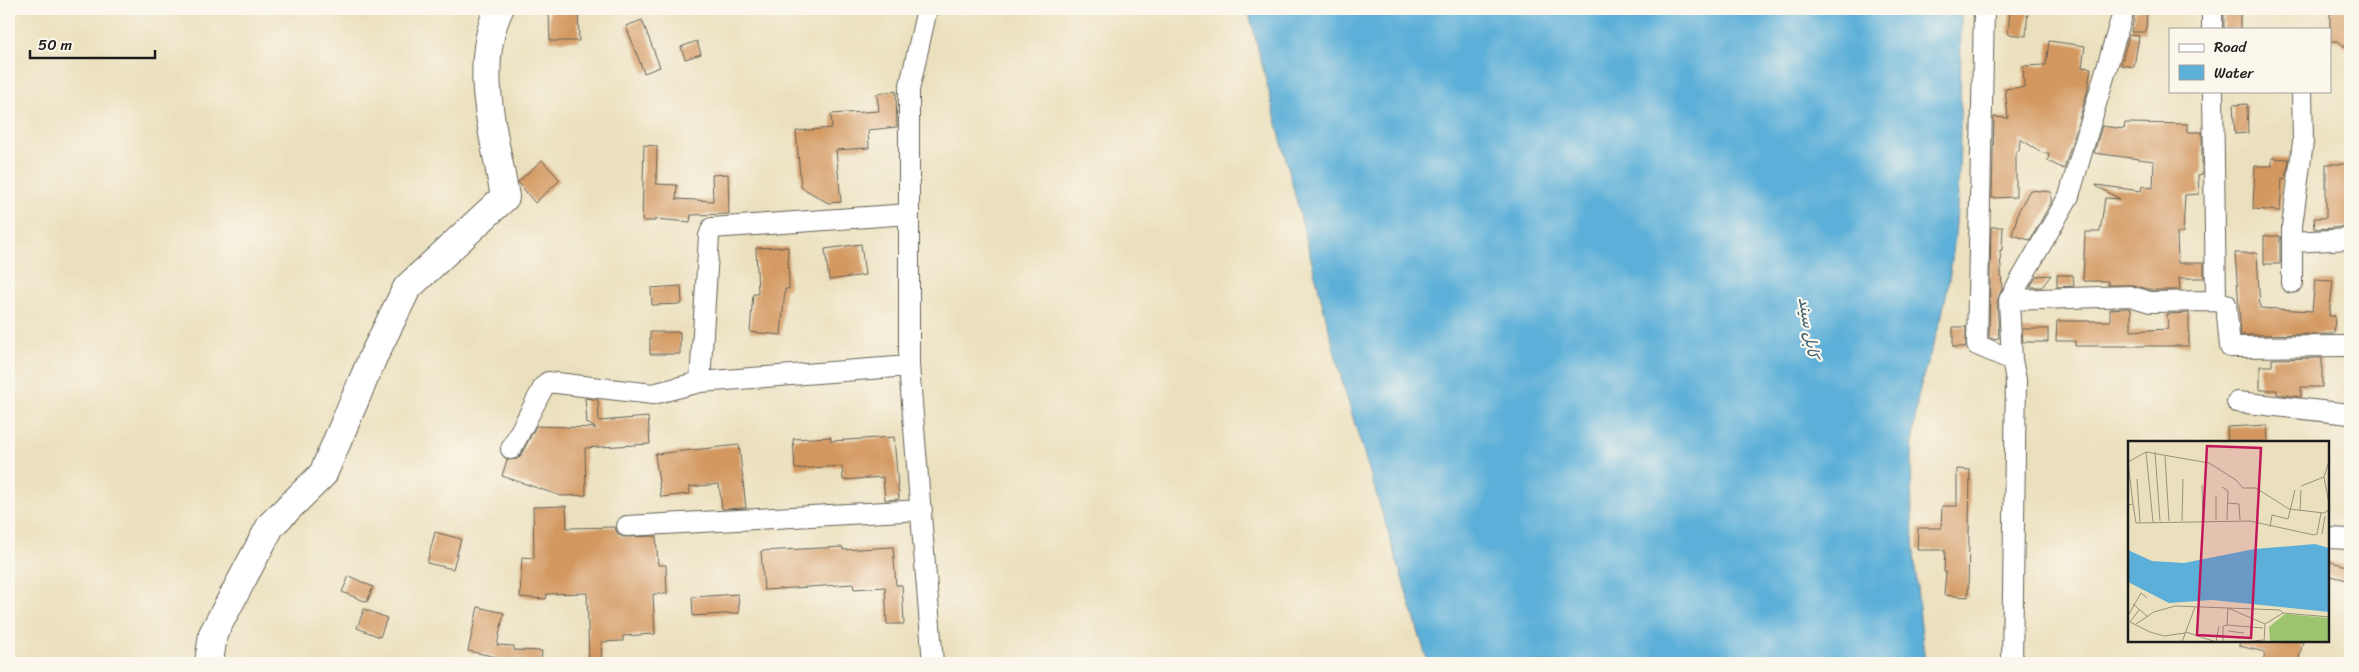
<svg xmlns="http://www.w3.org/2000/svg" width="2359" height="672" viewBox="0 0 2359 672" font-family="Sriracha,'Playpen Sans Arabic',sans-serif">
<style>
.water{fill:#5cafd8;stroke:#3c667a}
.building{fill:#d39861}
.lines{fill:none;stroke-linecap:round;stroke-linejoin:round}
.street-casing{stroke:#646155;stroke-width:22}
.secondary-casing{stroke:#646155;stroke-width:30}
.street{stroke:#fff;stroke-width:20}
.secondary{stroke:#fff;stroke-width:28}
.labels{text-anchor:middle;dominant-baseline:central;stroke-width:4.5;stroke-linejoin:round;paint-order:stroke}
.water-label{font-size:16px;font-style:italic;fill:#395e71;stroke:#fbf7ec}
.inset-road{fill:none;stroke:#98927d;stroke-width:1}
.view{fill:#c2185b;fill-opacity:0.15;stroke:#c2185b;stroke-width:2.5}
.inset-edge{fill:none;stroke:#1c1c1c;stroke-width:2.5}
</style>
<rect width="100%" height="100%" fill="#fbf7ec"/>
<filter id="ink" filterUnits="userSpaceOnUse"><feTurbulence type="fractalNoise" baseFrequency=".02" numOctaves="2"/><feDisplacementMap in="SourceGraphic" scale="10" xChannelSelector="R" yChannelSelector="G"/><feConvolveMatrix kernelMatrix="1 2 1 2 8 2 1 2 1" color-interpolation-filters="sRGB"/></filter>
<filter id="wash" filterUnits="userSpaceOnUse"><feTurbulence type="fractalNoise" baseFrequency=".0096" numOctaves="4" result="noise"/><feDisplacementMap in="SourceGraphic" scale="20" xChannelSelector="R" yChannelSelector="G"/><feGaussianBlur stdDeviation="1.12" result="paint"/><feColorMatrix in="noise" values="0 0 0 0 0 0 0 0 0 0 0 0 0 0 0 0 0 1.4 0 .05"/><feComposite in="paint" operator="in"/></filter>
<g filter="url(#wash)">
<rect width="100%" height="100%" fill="#ebe0be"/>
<path class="water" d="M1248,9H1961C1960,84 1962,161 1955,236C1952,262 1948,289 1942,315C1934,347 1920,377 1916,410C1905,494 1916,580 1925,663H1428L1343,385Z"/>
<g id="blocks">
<path class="building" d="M549,9H578L579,41H550Z
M2010,9H2028L2026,36L2008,34Z
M2136,9H2147L2146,32H2131Z
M2224,9H2240V29H2224Z
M2330,9H2350V52L2338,41H2330Z
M642,20L660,67L644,73L626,26Z
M2129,35L2139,36L2134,67L2121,65Z
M697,41L701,54L685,59L681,47Z
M2049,41L2085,46L2082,67L2091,68L2087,93L2064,169L2048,161L2049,153H2043L2020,139L2019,151H2016V197L1992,198L1994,117L2008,118L2005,89L2024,87L2023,66L2046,65Z
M896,91L897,127L868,130L869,148L836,150L841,202L828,203L801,187L796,131L832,128L831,114L879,111L877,94Z
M2247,104L2248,133L2235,134L2233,105Z
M2125,123L2188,124V132H2202V174L2198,175L2199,194L2185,195L2183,233H2177L2178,263H2204V278H2179L2180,290H2152L2133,285H2108V281H2083L2085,232H2100L2105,198L2120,199L2096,186V185L2141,191L2142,186L2153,188L2154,161L2094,153L2102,126L2124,129Z
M644,145L657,146L656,184L677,185L676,199L713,201L712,175L728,174L729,214L691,215L690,222L655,219V221H642Z
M2272,158L2289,159L2286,179L2282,178L2280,211L2253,209L2255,166H2272Z
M542,160L560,180L535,203L518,182Z
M2326,164H2348V227L2315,229L2314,218H2326Z
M2030,190L2051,192V203L2030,240L2012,235L2019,210Z
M1991,227H2003L2002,250H2000L2002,289L1997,301L1999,338L1992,339L1989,337Z
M2264,236H2280V264H2264Z
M861,244L865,275L829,280L825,249Z
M788,247L789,289H785L781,335L750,332L753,294H758L756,248Z
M2235,253H2257L2260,308L2312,311L2315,280L2333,281L2329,316H2335L2334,334L2241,335Z
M2051,275L2042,287H2030L2037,276Z
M2057,275H2073L2074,286L2057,287Z
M681,286L682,304L652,305L651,288Z
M2128,308L2131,309V331L2168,329L2167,314L2189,313V346H2075V341H2056L2057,321H2110V309Z
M1953,327H1966V347H1953Z
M2022,329H2048V342H2023Z
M650,332H680V354H650Z
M2322,358V387H2301V397L2277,394V390H2260V366H2272V359Z
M585,398L598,400L599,421L648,417L650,444L585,448L586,495L561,496L502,476L507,460L517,459L521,455L536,426L596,428L585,422H587Z
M2267,425L2268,442H2228L2227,427Z
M831,437V441L894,437L899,499L885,500L883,477L843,480L842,466L795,469L793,439Z
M739,445L746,508L722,509L719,484L689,487L690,494L661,497L655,454Z
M1957,469L1970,470L1968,597L1944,595L1946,572H1944L1945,550H1917L1918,528H1941L1942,506H1957Z
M566,506L567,528L615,527L617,533L622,537L656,536L658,565H666L667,594H653L655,634L623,636V641L601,642L602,663H589L587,593L547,594L546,599L520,597L522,557L534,558L533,507Z
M435,532L461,539L453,569L427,563Z
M843,547V550L893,547L896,585H902L904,624H887L885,587L854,589L853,584L764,590L761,551Z
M2328,561L2350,567V581L2328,575Z
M349,576L373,587L367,602L342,592Z
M738,594L739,613L693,616L692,597Z
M478,607L504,613L497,645L514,646V650L542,651L541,663H496L497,657L468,651Z
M364,609L387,618L380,637L357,628Z
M2240,641H2303L2298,663H2263L2265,652L2239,646Z"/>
</g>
</g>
<g filter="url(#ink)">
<use href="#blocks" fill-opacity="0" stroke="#646155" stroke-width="1"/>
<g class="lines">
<g class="street-casing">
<path id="street" d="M927,9L909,90V366L933,663
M1984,9L1977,345L2012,360L2016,380L2012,663
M2212,9V29
M2292,242L2350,239
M2292,283V226L2303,142L2302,91
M2009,300L2130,296L2150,302L2216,301L2213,91
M2216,301L2226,304L2230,347L2350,346
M2012,360L2009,300L2069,196L2124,9
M700,382L709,236L712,228L909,214
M2237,402L2350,414
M511,449L544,386L548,382L653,394L700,382L909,366
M627,526L922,510
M2328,538L2350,539"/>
</g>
<g class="secondary-casing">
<path id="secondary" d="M209,663L213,634L271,525L323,474L373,357L407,288L505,197C495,137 472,67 499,9"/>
</g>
<use href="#street" class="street"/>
<use href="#secondary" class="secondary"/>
</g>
</g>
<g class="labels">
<g class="water-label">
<text transform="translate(1809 328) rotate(81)">کابل سيند</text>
</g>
</g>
<g transform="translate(2128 441)">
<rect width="201" height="201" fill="#ebe0be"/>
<path d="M157,173L201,177V201H142L141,186Z" fill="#9cc46f"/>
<path d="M187,103L201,107V171L84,159L41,162L0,141V109L24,120L56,122L126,108Z" fill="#5cafd8"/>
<path class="inset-road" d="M18,11L25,81M27,11L32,80M37,15L41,80M202,17L196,36L202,68M0,21L18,11L81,22L108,39L115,47H128L161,68L196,72L202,68M0,21L5,63M9,38L12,81M74,44L75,80M173,45L196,36M94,46L100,50L99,79M88,55V79M99,62L111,63L112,79M0,64L5,63L8,82L122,80L186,94L189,93L193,72M172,70L173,49M54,80L55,38M142,86L144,74L160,78L167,49M194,93L197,75M5,163L20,176M100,167L99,184L135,187M100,167L137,183M11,169L2,181L22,191L36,195L57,192M155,172L202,176M1,173L13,152L19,157M8,183L26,171L47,165L152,169L155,172L137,183L136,201M100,190L116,192M58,191L88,201M54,201L67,166M88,201L91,185M95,201V185L99,184M116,201L135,199"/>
<path class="view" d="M79,5L133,7L123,197L69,194Z"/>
<rect width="201" height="201" class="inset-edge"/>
</g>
<rect width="2359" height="672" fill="none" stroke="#fbf7ec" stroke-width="30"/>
<rect x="2169" y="28" width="162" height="65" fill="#fbf7ec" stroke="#a29f99"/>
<rect x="2179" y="44" width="25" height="8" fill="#ffffff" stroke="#a29f99"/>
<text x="2214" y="52" font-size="15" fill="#1c1c1c">Road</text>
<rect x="2179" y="65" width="25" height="15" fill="#5cafd8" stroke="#a29f99"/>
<text x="2214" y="78" font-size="15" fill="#1c1c1c">Water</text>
<path d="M30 50v8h125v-8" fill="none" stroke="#1c1c1c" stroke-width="2.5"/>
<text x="38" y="50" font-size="15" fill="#1c1c1c" stroke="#fbf7ec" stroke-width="4" paint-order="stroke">50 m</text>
</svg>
